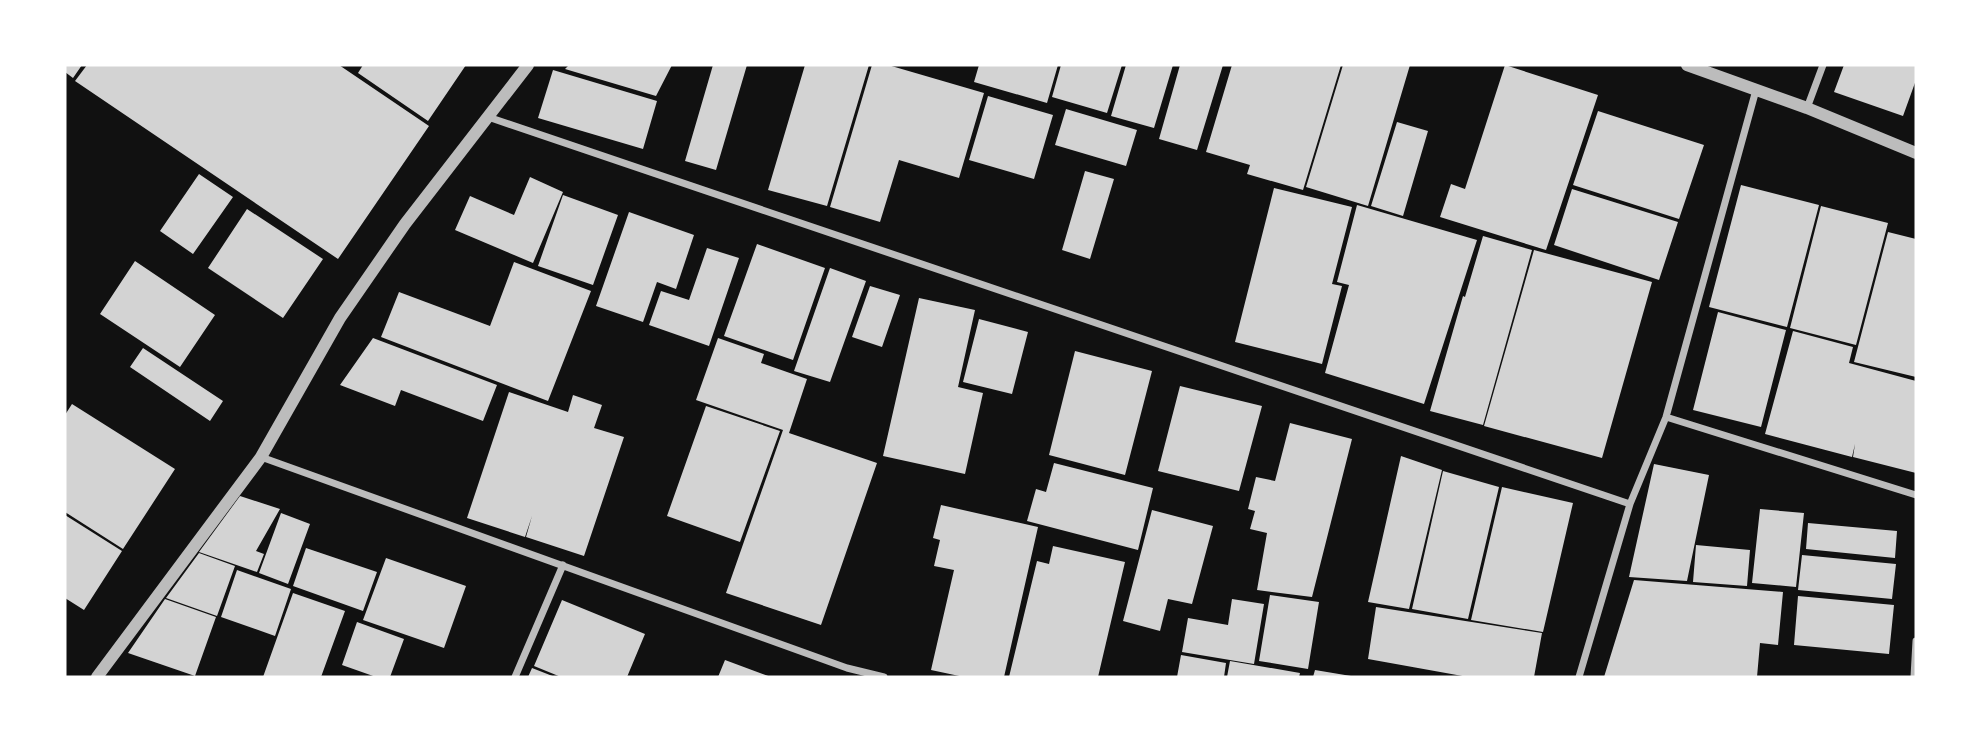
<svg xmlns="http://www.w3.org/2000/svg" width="1981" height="742" viewBox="0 0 1981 742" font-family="Karla,sans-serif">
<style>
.building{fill:#d3d3d3}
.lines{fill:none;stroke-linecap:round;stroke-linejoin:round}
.minor{stroke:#bcbcbc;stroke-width:7}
.tertiary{stroke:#bcbcbc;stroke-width:12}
</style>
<rect width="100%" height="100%" fill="#111"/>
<path class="building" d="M65,65H82L73,78L65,72Z
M87,65H339L429,126L338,259L75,81Z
M363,65H466L428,121L358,73Z
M569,65H672L656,96L565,69Z
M713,65H747L716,170L685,161Z
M805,65H869L827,206L768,190Z
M872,65H888L984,93L959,178L899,160L880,222L830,207Z
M979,65H1058L1047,103L974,82Z
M1061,65H1122L1107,113L1052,97Z
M1126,65H1173L1154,128L1111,116Z
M1180,65H1223L1197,150L1159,139Z
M1232,65H1341L1303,190L1247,174L1250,165L1206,152Z
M1343,65H1410L1368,206L1306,187Z
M1505,65L1598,95L1546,250L1440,217L1451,184L1465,189Z
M1844,65H1916V80L1903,116L1834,92Z
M553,70L657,101L643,149L538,118Z
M988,96L1053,115L1034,179L969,160Z
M1066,109L1137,130L1126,166L1055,145Z
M1598,111L1704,145L1679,219L1573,185Z
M1397,122L1428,131L1403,216L1371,206Z
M1085,171L1114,179L1090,259L1062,250Z
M199,174L233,197L193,254L160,231Z
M530,177L563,192L533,263L455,230L470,196L514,215Z
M1741,185L1819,205L1787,327L1709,307Z
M1274,188L1352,207L1332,284L1342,286L1322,364L1235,342Z
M1572,189L1678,222L1659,280L1554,245Z
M563,195L618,215L593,285L538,266Z
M1357,205L1477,240L1424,404L1325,373L1349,285L1337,282Z
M1821,206L1888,223L1856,345L1790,328Z
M247,209L323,259L283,318L208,268Z
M629,212L694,235L676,289L657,282L643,322L596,306Z
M1888,232L1916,239V377L1854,362Z
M1483,236L1532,250L1483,425L1430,411L1463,296L1465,297Z
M757,244L825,268L793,360L724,336Z
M707,248L739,258L709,346L649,325L661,291L689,300Z
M1534,250L1652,282L1602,458L1484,426Z
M135,261L215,315L180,367L100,314Z
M514,262L591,291L548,401L381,337L399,292L490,326Z
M830,268L866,281L830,382L794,371Z
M870,286L900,295L882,347L852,337Z
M919,298L975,310L958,387L983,393L965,474L883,456Z
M1718,312L1786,330L1761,427L1693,410Z
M979,319L1028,332L1012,394L963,382Z
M1793,331L1853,347L1849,363L1916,381V473L1853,457L1855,444L1852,457L1765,434Z
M373,338L497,385L483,421L401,390L395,406L340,385Z
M718,338L764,354L761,363L807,379L789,433L877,463L821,625L726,593L783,430L696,400Z
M143,348L223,401L210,421L130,367Z
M1075,351L1152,371L1125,475L1049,455Z
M1180,386L1262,406L1239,491L1158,471Z
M509,392L568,412L573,395L602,405L594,428L624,437L584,556L526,537L532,516L525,537L467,518Z
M72,404L175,469L123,549L65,512V415Z
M706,406L780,431L740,542L667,516Z
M1290,423L1352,439L1312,597L1257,590L1267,533L1250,529L1255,511L1248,509L1256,477L1275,481Z
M1401,456L1442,470L1409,609L1368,602Z
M1054,463L1153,488L1138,550L1027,521L1036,489L1046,492Z
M1654,464L1709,475L1687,581L1629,577Z
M1443,471L1499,487L1468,619L1412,609Z
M1502,487L1573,503L1543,632L1471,620Z
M240,496L280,509L256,551L264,554L257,572L199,552Z
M941,505L1038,527L1004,677H964L931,670L954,570L934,566L940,540L933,538Z
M1760,509L1804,513L1796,587L1752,583Z
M1152,510L1213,526L1192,604L1168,599L1160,631L1123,621Z
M281,513L310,524L288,584L259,573Z
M65,515L122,551L84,610L65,598Z
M1808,523L1897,531L1895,558L1806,549Z
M1696,545L1750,550L1747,586L1693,582Z
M1053,546L1125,562L1098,677H1009L1037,561L1049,564Z
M306,548L377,572L363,611L293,586Z
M199,553L235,566L217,616L166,598Z
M1802,555L1896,564L1892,599L1798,590Z
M386,558L466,586L444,648L363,620Z
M237,570L291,589L275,636L221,617Z
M1634,580L1783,592L1778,645L1760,643L1757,677H1604Z
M293,593L345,611L321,677H263Z
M1270,595L1319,602L1308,669L1259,661Z
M1798,596L1894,605L1889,654L1794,645Z
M165,599L216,617L195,676L128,653Z
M1232,599L1264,604L1254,664L1182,652L1188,618L1228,625Z
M562,600L645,634L627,677H561L534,666Z
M1376,607L1542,633L1534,677H1468L1368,659Z
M357,622L404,639L390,677H376L342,665Z
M1181,655L1226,663L1224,677H1177Z
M725,660L771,677H718Z
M1230,661L1300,673L1299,677H1227Z
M532,668L555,677H528Z
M1315,670L1351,676V677H1313Z"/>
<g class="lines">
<path class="minor" d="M1807,108L1823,65
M488,117L1630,504
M1666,417L1916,495
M261,457L847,668L884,677
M515,677L563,565
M1579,677L1630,504L1666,417L1756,90
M1914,677L1916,641"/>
<path class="tertiary" d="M1687,65L1807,108L1916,153
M97,677L261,457L340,318L405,224L528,65"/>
</g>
<rect width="1981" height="742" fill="none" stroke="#ffffff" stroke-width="133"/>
</svg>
